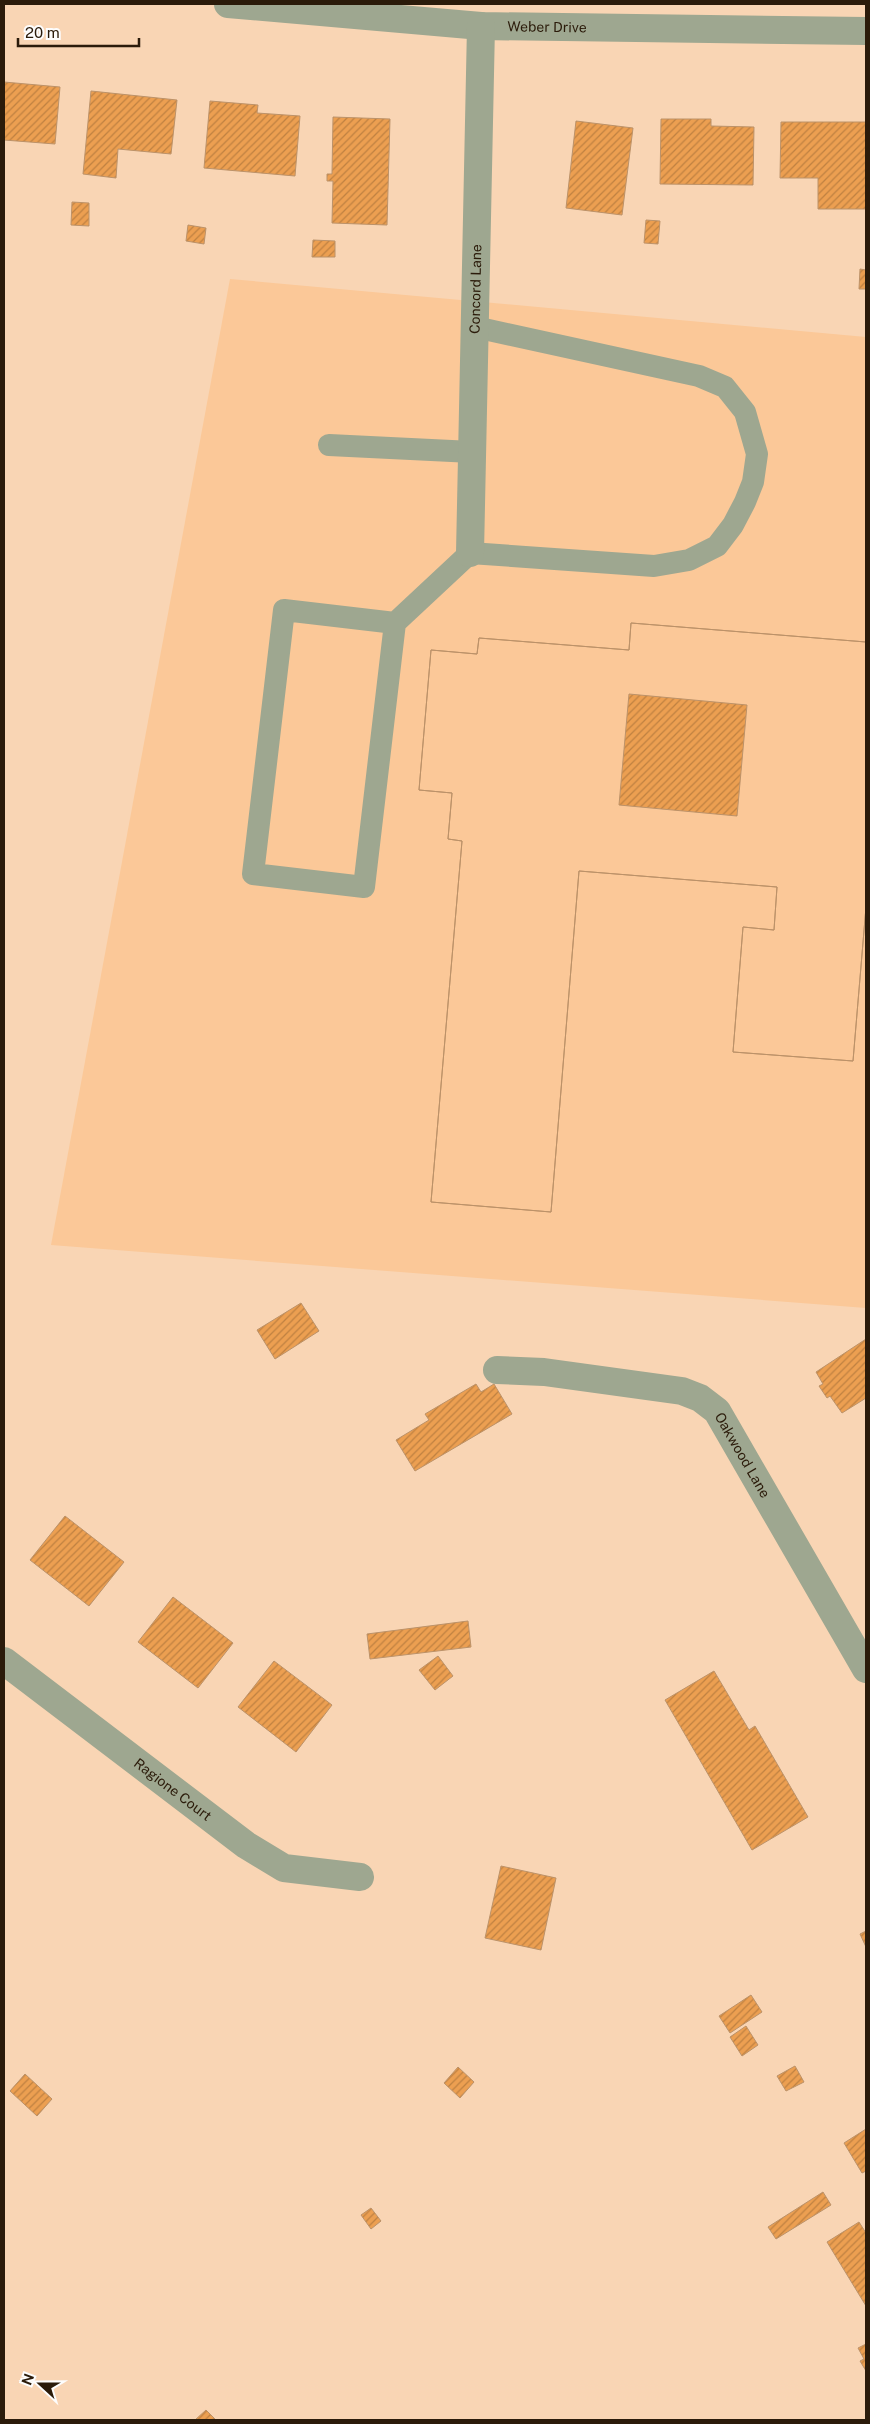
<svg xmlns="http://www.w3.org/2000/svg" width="870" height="2424" viewBox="0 0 870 2424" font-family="'Public Sans',sans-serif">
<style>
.built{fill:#fbc898}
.building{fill:url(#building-hatch);stroke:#bc9269;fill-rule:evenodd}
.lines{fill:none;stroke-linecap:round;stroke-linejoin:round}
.lane{stroke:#9ea790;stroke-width:22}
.street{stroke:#9ea790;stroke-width:28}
.labels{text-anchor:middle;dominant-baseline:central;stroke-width:5;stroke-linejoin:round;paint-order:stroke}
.street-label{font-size:14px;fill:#2b1b0a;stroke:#fdfdfd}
</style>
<defs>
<pattern id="building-hatch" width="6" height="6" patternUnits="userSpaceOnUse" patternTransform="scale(1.25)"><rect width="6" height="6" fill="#ec9f51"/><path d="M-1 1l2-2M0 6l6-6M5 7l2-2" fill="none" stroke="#bf8141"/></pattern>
</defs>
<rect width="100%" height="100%" fill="#f9d5b4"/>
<path class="built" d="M230,279L866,337V1308L51,1245Z"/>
<path class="building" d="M4,82L60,87L55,144L4,140Z
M91,91L177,100L171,154L118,149L116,178L83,174Z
M210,101L258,105L257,113L300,116L295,176L204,168Z
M333,117L390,119L387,225L332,223L333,181H327V174H332Z
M661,119H711V126L754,127L753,185L660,184Z
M576,121L633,128L622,215L566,208Z
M781,122H866V209H818V178H780Z
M72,202L89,203V226L71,225Z
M646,220L660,221L658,244L644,243Z
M188,225L206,228L204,244L186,241Z
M313,240L335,241V257H312Z
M860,269L866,270V289H859Z
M631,623L866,642V907L853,1061L733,1052L743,927L774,930L777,887L579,871L551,1212L431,1202L462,841L448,839L452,793L419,790L431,650L477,654L479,638L629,650ZM629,694L747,705L737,816L619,805Z
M631,623L866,642V907L853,1061L733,1052L743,927L774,930L777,887L579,871L551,1212L431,1202L462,841L448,839L452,793L419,790L431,650L477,654L479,638L629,650Z
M301,1303L319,1331L275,1359L257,1330Z
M866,1339V1398L842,1413L830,1396L827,1398L819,1386L823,1384L816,1372Z
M476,1384L481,1392L494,1384L512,1414L415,1471L396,1440L429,1420L425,1414Z
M65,1516L124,1562L89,1606L30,1560Z
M173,1597L233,1643L198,1688L138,1642Z
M468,1621L471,1647L370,1659L367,1634Z
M438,1656L453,1676L435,1690L419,1670Z
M274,1661L332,1705L296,1752L238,1707Z
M714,1671L749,1730L755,1726L808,1817L752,1850L665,1700Z
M501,1866L556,1878L541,1950L485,1938Z
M866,1931V1947L860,1934Z
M751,1995L762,2012L730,2033L719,2016Z
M746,2026L758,2045L742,2056L730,2037Z
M795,2066L804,2082L786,2091L777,2076Z
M458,2067L474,2082L460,2098L444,2083Z
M25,2074L52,2099L37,2116L10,2091Z
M866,2129V2171L862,2173L844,2143Z
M823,2192L831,2205L776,2239L768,2227Z
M371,2208L381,2221L371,2229L361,2215Z
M859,2222L866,2233V2306L827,2242Z
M866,2344V2371L860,2361L864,2359L858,2348Z
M206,2410L216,2420H195Z"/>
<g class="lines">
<path class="lane" d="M329,445L472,452
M284,610L395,623L364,887L253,874Z
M395,623L470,553L654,566L689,560L717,546L733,525L745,502L753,482L757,454L745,412L725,387L699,376L475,327"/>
<g class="street">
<path id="s1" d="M228,4L481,26L866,31"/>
<path id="s2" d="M470,553L481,26"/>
<path id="s3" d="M497,1370L544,1372L682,1391L700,1398L717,1411L866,1669"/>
<path id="s4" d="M4,1661L246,1845L284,1868L360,1877"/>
</g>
</g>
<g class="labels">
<g class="street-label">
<text stroke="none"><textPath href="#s1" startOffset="320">Weber Drive</textPath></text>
<text stroke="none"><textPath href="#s2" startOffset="264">Concord Lane</textPath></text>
<text stroke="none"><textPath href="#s3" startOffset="278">Oakwood Lane</textPath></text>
<text stroke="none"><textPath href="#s4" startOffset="212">Ragione Court</textPath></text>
</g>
</g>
<rect width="870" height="2424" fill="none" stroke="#2b1b0a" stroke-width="10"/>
<g transform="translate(40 2384) rotate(291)" stroke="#fdfdfd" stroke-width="4" paint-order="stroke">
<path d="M0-4L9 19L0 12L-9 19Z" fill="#2b1b0a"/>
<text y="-8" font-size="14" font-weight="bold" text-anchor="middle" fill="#2b1b0a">N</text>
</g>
<path d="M18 38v8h121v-8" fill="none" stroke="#2b1b0a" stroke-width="2.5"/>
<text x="25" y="38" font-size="15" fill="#2b1b0a" stroke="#fdfdfd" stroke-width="4" paint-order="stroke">20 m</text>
</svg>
